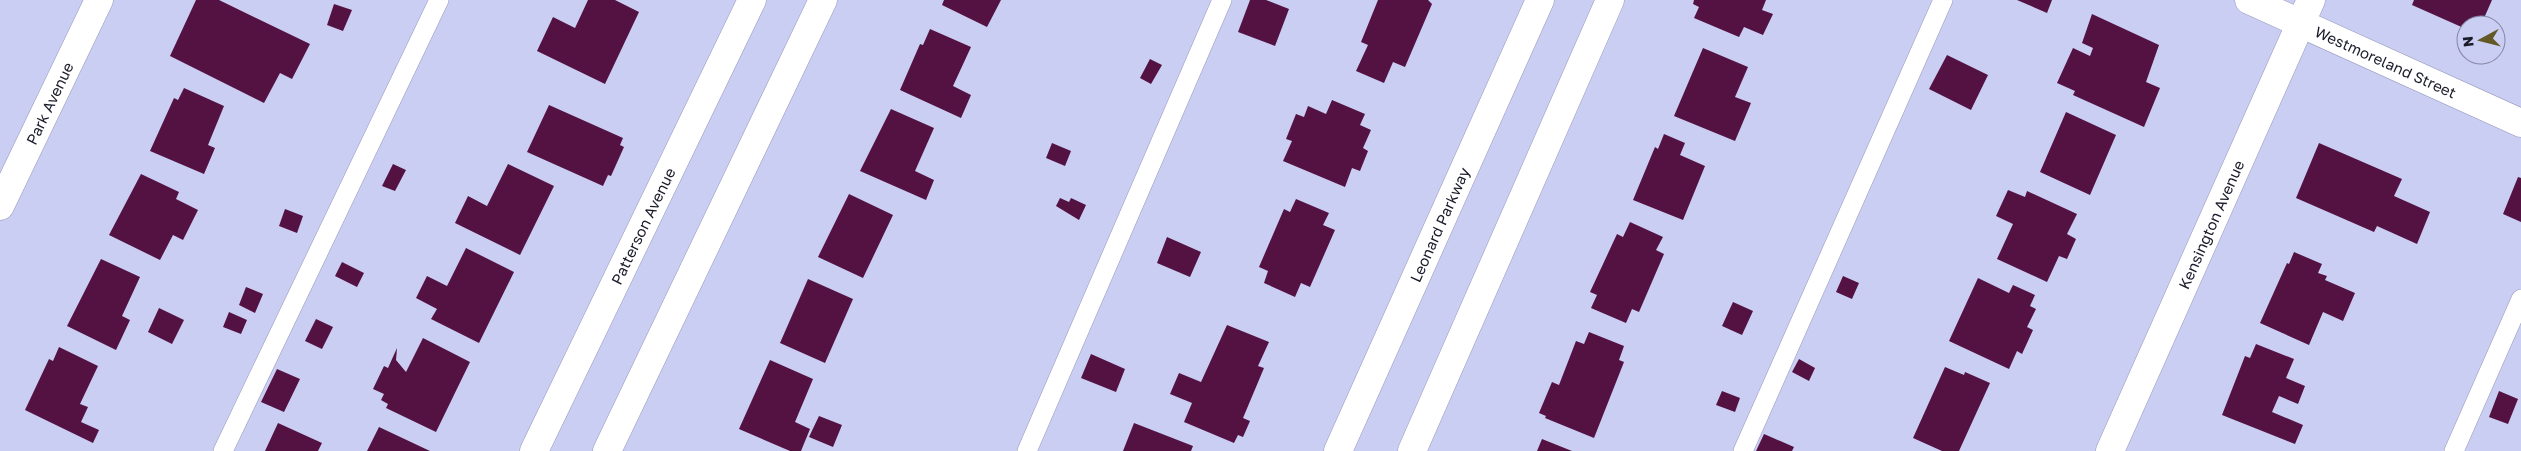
<svg xmlns="http://www.w3.org/2000/svg" width="2521" height="451" viewBox="0 0 2521 451" font-family="'Golos Text',sans-serif">
<style>
.building{fill:#541243}
.lines{fill:none;stroke-linecap:round;stroke-linejoin:round}
.service-casing{stroke:#9599bc;stroke-width:20}
.minor-casing{stroke:#9599bc;stroke-width:29}
.tertiary-casing{stroke:#9599bc;stroke-width:29}
.primary-casing{stroke:#9599bc;stroke-width:29}
.service{stroke:#fff;stroke-width:19}
.minor{stroke:#fff;stroke-width:28}
.tertiary{stroke:#fff;stroke-width:28}
.primary{stroke:#fff;stroke-width:28}
.labels{text-anchor:middle;dominant-baseline:central;stroke-width:5;stroke-linejoin:round;paint-order:stroke}
.street-label{font-size:15px;fill:#1b1c2a;stroke:#cacef3}
</style>
<rect width="100%" height="100%" fill="#cacef3"/>
<path class="building" d="M196,0H219L310,44L292,79L280,73L264,103L170,56Z
M588,0H615L639,12L605,84L537,51L553,17L575,28Z
M944,0H1001L987,27L942,5Z
M1250,0H1266L1289,9L1275,46L1238,32Z
M1378,0H1428L1432,4L1405,67L1393,62L1384,83L1356,71L1368,45L1361,42Z
M1694,0H1766L1762,10L1773,14L1763,35L1744,27L1739,37L1694,18L1699,7L1693,4Z
M2017,0H2052L2047,13Z
M2414,0H2492L2481,25H2466V29L2412,5Z
M334,4L352,10L343,31L327,25Z
M2092,14L2159,45L2146,82L2160,88L2144,127L2073,95L2075,91L2057,83L2073,48L2090,56L2093,48L2082,43Z
M930,29L971,47L953,86L971,95L961,118L900,90L920,44L923,45Z
M1703,48L1748,67L1735,97L1751,103L1735,141L1674,116Z
M1947,55L1988,75L1971,110L1929,89Z
M1150,59L1162,65L1151,84L1140,78Z
M184,88L224,106L208,145L215,148L204,174L150,151L174,98L178,100Z
M1332,100L1365,114L1360,125L1371,130L1363,148L1368,151L1360,171L1352,168L1345,187L1283,161L1292,141L1286,139L1296,114L1304,117L1308,106L1326,114Z
M549,105L623,138L620,145L624,147L611,176L608,175L603,186L527,152Z
M891,109L934,128L915,171L934,180L926,200L860,171Z
M2066,112L2116,135L2090,195L2040,172Z
M1664,134L1685,143L1680,155L1705,166L1683,220L1633,200L1655,147L1658,149Z
M1052,143L1071,151L1065,166L1046,158Z
M2319,143L2402,179L2394,196L2430,212L2417,244L2377,226L2374,232L2296,198Z
M393,164L406,170L395,191L382,186Z
M508,164L554,186L520,255L455,223L468,196L487,206Z
M141,174L179,192L176,199L198,210L183,240L173,235L160,260L109,235Z
M2518,177L2521,178V222L2503,214Z
M2008,190L2025,197L2027,191L2077,214L2067,234L2076,239L2067,259L2059,256L2047,282L1997,259L2013,224L1996,216Z
M849,194L893,215L863,278L818,257Z
M1060,198L1069,202L1071,198L1086,205L1079,220L1056,206Z
M1296,199L1329,213L1323,225L1335,230L1310,287L1301,283L1295,297L1264,283L1268,271L1259,267L1284,209L1290,212Z
M285,209L303,216L297,233L279,226Z
M1630,222L1663,237L1656,250L1664,254L1639,312L1632,309L1626,323L1591,308L1597,295L1590,292L1617,234L1623,237Z
M1167,237L1201,252L1190,277L1157,263Z
M466,248L514,272L479,343L431,319L437,309L416,298L427,276L447,286Z
M2294,252L2322,264L2318,273L2327,276L2325,280L2355,293L2343,321L2323,312L2309,345L2260,323L2287,263L2289,264Z
M101,259L140,277L122,316L130,320L116,350L67,326Z
M342,262L364,273L357,287L335,276Z
M1843,276L1859,283L1852,299L1836,292Z
M1978,278L2009,293L2013,285L2035,295L2030,306L2036,309L2027,327L2033,330L2022,354L2017,351L2009,369L1949,341Z
M808,279L853,299L825,363L780,343Z
M246,287L263,294L255,313L239,305Z
M1733,302L1753,311L1742,335L1722,326Z
M159,308L184,320L172,344L148,332Z
M229,312L247,320L241,334L223,327Z
M316,319L333,327L322,349L305,341Z
M1227,325L1269,342L1258,366L1264,368L1243,418L1250,421L1243,437L1238,435L1234,443L1184,422L1192,403L1170,394L1179,373L1201,382Z
M1589,332L1624,346L1619,360L1624,362L1594,438L1545,418L1546,416L1539,413L1552,382L1559,385L1576,341L1584,344Z
M423,338L470,362L436,432L386,408L388,404L381,400L384,394L373,389L384,366L388,368L397,348L396,360L406,372Z
M2256,344L2294,359L2286,378L2305,386L2298,404L2279,396L2272,412L2303,425L2295,444L2222,415L2245,356L2250,358Z
M59,347L98,366L80,404L88,407L81,422L99,430L93,443L25,410L49,359L53,361Z
M1091,354L1125,369L1116,392L1081,378Z
M1799,359L1815,368L1809,381L1792,372Z
M770,360L813,379L795,422L810,429L801,451H790L739,429Z
M1945,367L1964,375L1965,372L1990,383L1959,451H1942L1913,438Z
M277,369L300,379L284,412L261,402Z
M1722,391L1740,398L1735,412L1716,405Z
M2499,391L2518,399L2508,424L2489,417Z
M819,416L842,425L833,447L809,437Z
M278,423L322,443L318,451H265Z
M1134,423L1193,446L1191,451H1123Z
M379,427L430,451H367Z
M1764,434L1794,447L1792,451H1756Z
M1542,439L1572,451H1537Z"/>
<g class="lines">
<g class="service-casing">
<path id="service" d="M223,451L439,0
M1027,451L1222,0
M1743,451L1943,0
M2454,451L2521,299"/>
</g>
<g class="minor-casing">
<g id="minor">
<path id="s1" d="M0,206L99,0"/>
<path id="s2" d="M1338,451L1540,0"/>
<path d="M1412,451L1610,0"/>
<path id="s3" d="M2110,451L2311,0"/>
</g>
</g>
<g class="tertiary-casing">
<g id="tertiary">
<path id="s4" d="M2249,0L2521,123"/>
</g>
</g>
<g class="primary-casing">
<g id="primary">
<path id="s5" d="M534,451L752,0"/>
<path d="M607,451L823,0"/>
</g>
</g>
<use href="#service" class="service"/>
<use href="#minor" class="minor"/>
<use href="#tertiary" class="tertiary"/>
<use href="#primary" class="primary"/>
</g>
<g class="labels">
<g class="street-label">
<text stroke="none"><textPath href="#s4" startOffset="150">Westmoreland Street</textPath></text>
<text stroke="none"><textPath href="#s1" startOffset="114">Park Avenue</textPath></text>
<text stroke="none"><textPath href="#s5" startOffset="250">Patterson Avenue</textPath></text>
<text stroke="none"><textPath href="#s2" startOffset="248">Leonard Parkway</textPath></text>
<text stroke="none"><textPath href="#s3" startOffset="248">Kensington Avenue</textPath></text>
</g>
</g>
<g transform="translate(2481 40) rotate(263)"><circle r="24" fill="#cacef3" stroke="#8487a3"/>
<path d="M0-4L9 19L0 12L-9 19Z" fill="#625926"/>
<text y="-8" font-size="14" font-weight="bold" text-anchor="middle" fill="#1b1c2a">N</text>
</g>
</svg>
